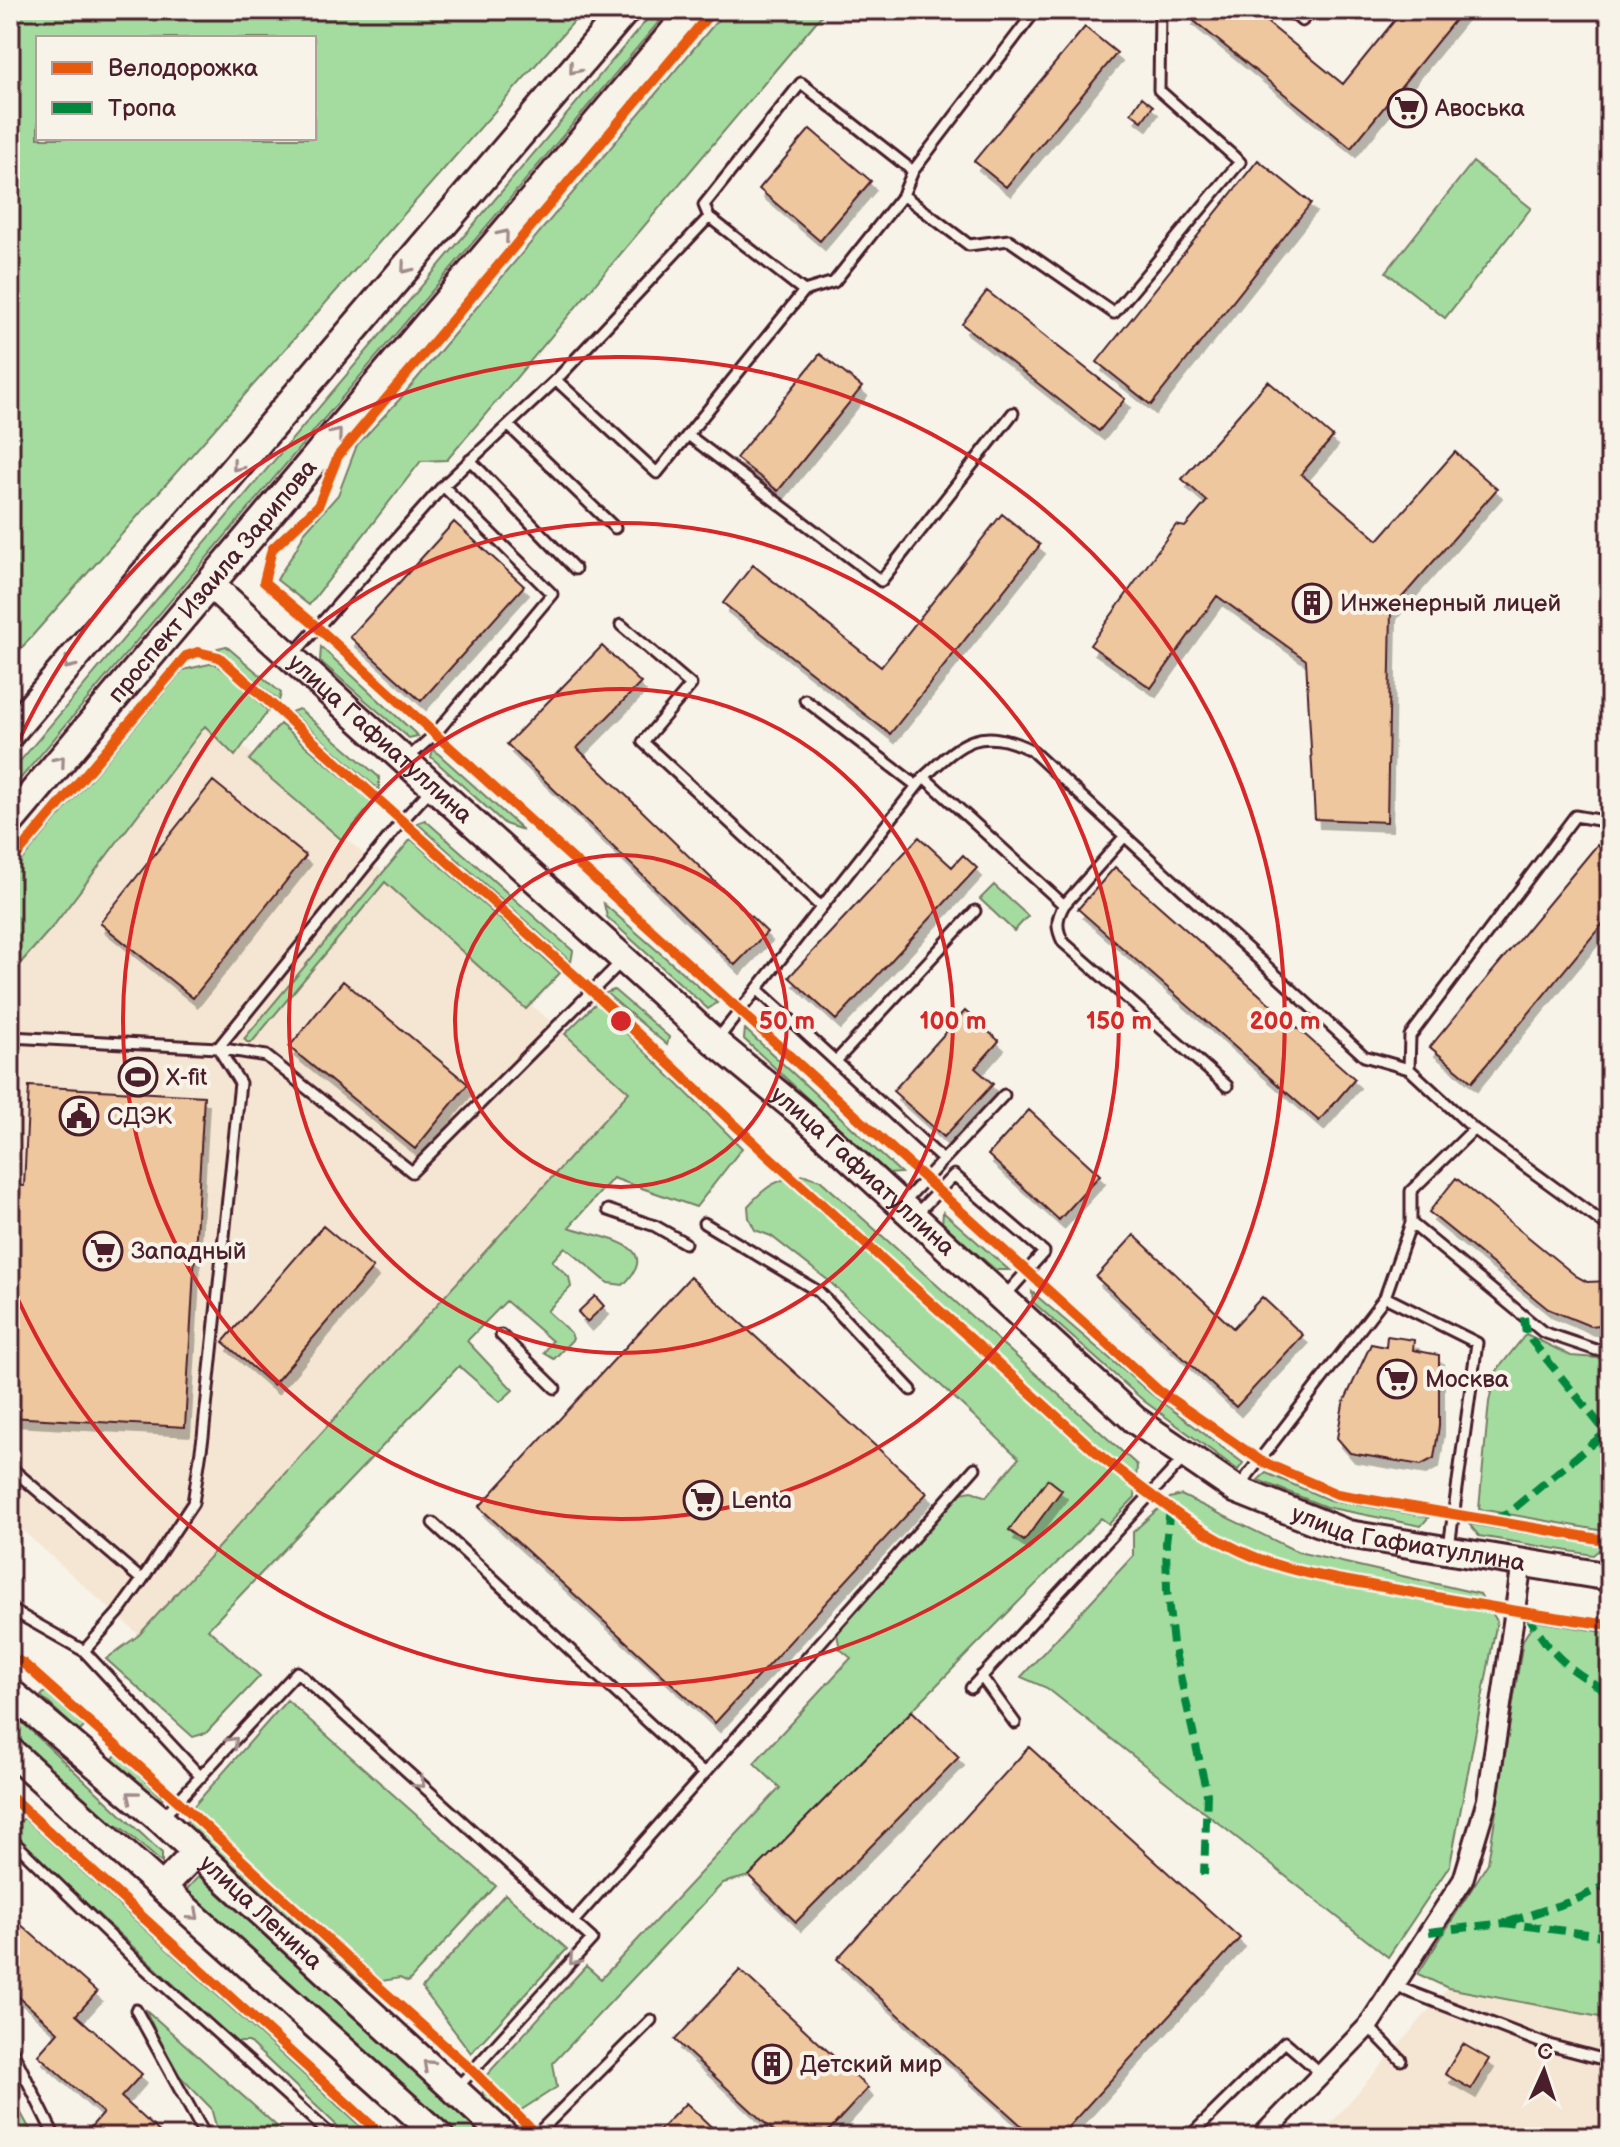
<svg xmlns="http://www.w3.org/2000/svg" width="1620" height="2147" viewBox="0 0 1620 2147" font-family="'Balsamiq Sans',sans-serif">
<style>
.built{fill:#f4e6d2}
.green{fill:#a4dca0;stroke:#777e66;stroke-width:2;fill-rule:evenodd}
.building{fill:#eec79e;stroke:#4a1f2b;stroke-width:2;filter:url(#shadow)}
.lines{fill:none;stroke-linecap:round;stroke-linejoin:round}
.lane-casing{stroke:#4a1f2b;stroke-width:15}
.street-casing{stroke:#4a1f2b;stroke-width:24}
.secondary-casing{stroke:#4a1f2b;stroke-width:32}
.primary-casing{stroke:#4a1f2b;stroke-width:34}
.lane{stroke:#f7f3e8;stroke-width:9}
.street{stroke:#f7f3e8;stroke-width:18}
.secondary{stroke:#f7f3e8;stroke-width:26}
.primary{stroke:#f7f3e8;stroke-width:28}
.quiet{stroke:#00873e;stroke-width:8;stroke-dasharray:16 8;stroke-linecap:butt}
.cycleway-casing{stroke:#f7f3e8;stroke-width:15}
.cycleway{stroke:#e8590c;stroke-width:10}
.oneway{stroke:#a0898a}
.ring{fill:none;stroke:#d62828;stroke-width:4}
.labels{text-anchor:middle;dominant-baseline:central;stroke-width:8;stroke-linejoin:round;paint-order:stroke}
.poi-label{font-size:24px;fill:#4a1f2b;stroke:#f7f3e8;text-anchor:start}
.street-label{font-size:24px;fill:#4a1f2b;stroke:#f7f3e8}
.centre{fill:#d62828;stroke:#f7f3e8;stroke-width:4}
.ring-label{font-size:24px;text-anchor:middle;font-weight:bold;fill:#d62828;stroke:#f7f3e8;stroke-width:8;stroke-linejoin:round;paint-order:stroke}
</style>
<defs>
<filter id="shadow"><feDropShadow dx="5" dy="9" stdDeviation="0" flood-color="#0004"/></filter>
</defs>
<rect width="100%" height="100%" fill="#f7f3e8"/>
<filter id="ink" filterUnits="userSpaceOnUse"><feTurbulence type="fractalNoise" baseFrequency=".0125" numOctaves="2"/><feDisplacementMap in="SourceGraphic" scale="16" xChannelSelector="R" yChannelSelector="G"/><feConvolveMatrix kernelMatrix="1 2 1 2 8 2 1 2 1" color-interpolation-filters="sRGB"/></filter>
<g filter="url(#ink)">
<path class="built" d="M203,710L629,1092L139,1635L10,1519V957Z
M1448,1988L1610,2019V2137H1319Z"/>
<path class="green" d="M10,10H584L10,661ZM38,38H314V138H38Z
M655,10H669L10,791V773Z
M726,10H826L447,460L421,461L309,605L277,580C284,566 300,547 303,534L338,495L357,445L399,400Z
M1473,162L1531,208L1445,318L1386,272Z
M226,646L281,693L279,701L218,648Z
M321,647L418,736L409,738L320,661Z
M214,663L235,679L268,711L235,756L205,726L54,925L10,975V874L183,670Z
M299,709L379,777V790L291,712Z
M280,724L373,803L342,840L249,760Z
M433,749L523,830L505,824L431,757Z
M425,820L573,951L571,962L417,823Z
M411,839L560,973L526,1009L385,882L252,1042H247L244,1039Z
M994,885L1028,916L1014,931L980,899Z
M604,904L717,1003L708,1009L607,917Z
M614,990L669,1037L667,1045L606,993Z
M596,1003L742,1148L696,1207L613,1178L569,1227C598,1238 667,1243 623,1285L608,1283L565,1247L552,1261L569,1277L571,1287L547,1311L571,1333L573,1339L554,1359L544,1353L552,1341L506,1301L467,1341L513,1390L500,1402L459,1366L208,1629L260,1676L206,1733L193,1737L106,1659L139,1635L629,1092L565,1034Z
M745,1028V1029L901,1173L888,1174L744,1039Z
M805,1175L820,1180L1137,1465L1135,1497L1109,1524L1101,1518L749,1876L723,1883L553,2063L557,2087L507,2119L500,2118L482,2101L484,2078L586,1966L601,1979L780,1788L754,1763L851,1658L840,1649L837,1634L961,1493L972,1491L986,1497L1019,1458L829,1281L771,1236L755,1230L749,1218L748,1206C767,1185 777,1179 805,1175Z
M943,1212L1009,1270H996L942,1224Z
M1032,1292L1150,1393L1243,1463L1238,1470L1144,1401L1033,1302Z
M1526,1334L1571,1356L1610,1359V1532L1479,1509L1489,1402L1495,1373Z
M1266,1473L1329,1500L1429,1517L1421,1526L1326,1507L1258,1480Z
M1181,1495L1298,1552L1480,1594L1497,1621L1450,1865L1388,1957L1047,1688L1021,1677L1133,1556V1532L1170,1498Z
M1469,1524L1604,1546L1593,1555L1479,1536Z
M1535,1621L1610,1633V2019L1448,1988L1418,1974L1488,1863L1523,1640Z
M50,1687L89,1722L79,1732L41,1696Z
M287,1700L496,1886L408,1982L400,1978L382,1981L193,1807Z
M10,1711L162,1853V1863L122,1828L98,1818L10,1738Z
M117,1754L163,1798L156,1805L110,1762Z
M24,1818L372,2137H349L249,2042H235L10,1832Z
M188,1818L369,1988L327,1962L187,1825Z
M199,1876L487,2137H456L185,1891Z
M505,1894L567,1949L471,2053L422,1988Z
M145,2009L289,2137H219L211,2108L174,2070Z
M10,2093L34,2137H10Z"/>
<path class="building" d="M1193,10H1252L1343,84L1403,10H1463L1351,148L1188,16Z
M1085,27L1117,53L1006,187L974,161Z
M1142,97L1153,106L1142,121L1131,113Z
M810,129L871,181L820,241L759,189Z
M1258,160L1311,203L1151,405L1097,362Z
M987,291L1125,399L1099,431L962,324Z
M820,354L862,387L778,491L736,458Z
M1268,381L1333,437L1301,474L1378,540L1455,452L1497,489L1391,610L1387,822L1315,819L1306,660L1217,596L1151,688L1090,645L1176,525L1185,527L1207,501L1182,479Z
M1002,514L1040,545L890,734L723,603L753,565L881,667Z
M454,522L524,586L421,701L350,637Z
M602,646L641,683L577,748L767,932L735,965L507,744Z
M213,781L306,856L193,998L100,923Z
M919,837L952,867L963,855L977,868L836,1020L789,977Z
M1597,845L1610,856V915L1472,1082L1430,1047Z
M1115,867L1355,1079L1319,1121L1078,909Z
M343,981L468,1084L415,1149L289,1047Z
M965,1011L999,1041L975,1068L993,1084L944,1137L893,1091Z
M29,1086L204,1096L185,1427L10,1417V1185L24,1186Z
M1029,1110L1100,1175L1059,1220L988,1155Z
M1456,1178L1576,1276L1587,1282L1610,1281V1324L1590,1326L1548,1309L1429,1212Z
M323,1226L373,1268L273,1385L223,1342Z
M1134,1235L1233,1328L1262,1297L1303,1335L1236,1407L1096,1277Z
M690,1277L927,1493L715,1723L479,1507Z
M595,1296L604,1306L587,1322L578,1312Z
M1387,1336L1414,1340L1413,1350L1439,1355V1426L1434,1458L1421,1465L1350,1453L1337,1438L1343,1404L1371,1344L1386,1347Z
M1048,1479L1062,1490L1024,1541L1009,1530Z
M912,1711L959,1757L796,1922L749,1876Z
M1029,1747L1240,1938L1059,2137H1034L837,1959Z
M10,1915L97,1992L76,2015L142,2074L121,2097L165,2137L83,2136L103,2113L38,2055L58,2032L10,1989Z
M740,1970L868,2088L823,2137H780L675,2040Z
M1463,2044L1489,2059L1471,2089L1445,2074Z
M686,2103L722,2137H653Z"/>
<g class="lines">
<g class="lane-casing">
<path id="lane" d="M1036,10L913,171L903,195L969,245L1009,240L1114,313L1240,162L1159,90L1160,10
M1289,10L1302,21L1311,10
M709,217L704,205L801,83L913,171
M804,291L834,282L903,195
M508,425L615,528
M688,435L881,581L1013,413
M470,460L575,569
M621,625L691,685L643,742L821,907
M293,655L443,486L556,380L657,473L804,291L709,217L556,380
M805,700L917,786
M408,758L435,734L552,594L443,486
M924,777L1064,905
M1610,822L1575,816L1410,1036L1409,1069L1474,1129L1610,1228
M1125,836L1064,905C1056,919 1056,928 1063,942L1227,1086
M757,989L943,1160
M10,1037L218,1048L401,822L432,788
M717,1040L924,777C962,742 979,725 1031,750L1364,1056L1409,1069
M218,1048L266,1056L412,1172L622,961
M836,1061L975,911
M1474,1129L1411,1191V1223L1543,1332L1596,1350L1610,1348
M902,1204L1004,1095
M608,1210L655,1226L685,1243
M916,1214L954,1175L1044,1252L1004,1297
M704,1223L819,1292L911,1390
M1385,1297L1411,1223
M501,1335L555,1388
M10,1467L142,1580L118,1613L84,1651
M1238,1488L1385,1297L1477,1343L1449,1547
M433,1523L704,1774
M142,1580L193,1503L203,1437L240,1083L218,1048
M10,1609L84,1651L201,1777
M981,1676L1015,1723
M971,1688L1186,1456
M163,1817L297,1672L592,1939L456,2089
M10,1838L130,1955L333,2137
M573,1922L975,1468
M1392,1985L1545,2044L1610,2061
M136,2010L206,2137
M1368,2026L1401,2060
M10,2046L55,2137
M534,2137L651,2020
M1189,2137L1285,2042L1322,2074"/>
</g>
<g class="street-casing">
<path id="street" d="M1261,2137L1368,2026L1463,1880L1487,1800L1522,1562"/>
</g>
<g class="secondary-casing">
<g id="secondary">
<path id="s1" d="M210,584L715,1042L801,1113L1135,1420L1237,1490L1348,1534L1610,1577"/>
<path id="s2" d="M10,1692L161,1820L506,2137"/>
<path d="M10,1751L440,2137"/>
<path d="M163,1887L196,1852"/>
</g>
</g>
<g class="primary-casing">
<g id="primary">
<path d="M10,733L625,10"/>
<path id="s3" d="M10,821L693,10"/>
</g>
</g>
<use href="#lane" class="lane"/>
<use href="#street" class="street"/>
<use href="#secondary" class="secondary"/>
<use href="#primary" class="primary"/>
<path class="quiet" d="M1524,1317L1526,1334L1610,1437
M1170,1508L1166,1543L1167,1590L1173,1644L1207,1794L1204,1875
M1494,1519L1507,1514L1610,1429
M1527,1613C1549,1655 1570,1670 1610,1693
M1508,1922L1575,1900L1610,1883
M1429,1932L1504,1923L1596,1935L1610,1939"/>
<g class="cycleway-casing">
<path id="cycleway" d="M713,10L338,456L318,506L272,549L264,582L316,626L1158,1390L1261,1461L1337,1494L1610,1541
M10,863L186,656L198,652L219,657L591,990L766,1154L1104,1459C1151,1495 1201,1536 1257,1558C1298,1574 1344,1580 1388,1588C1462,1602 1535,1615 1610,1625
M10,1657L23,1663L178,1801L380,1988L473,2071L539,2137
M10,1796L384,2137"/>
</g>
<use href="#cycleway" class="cycleway"/>
</g>
<defs><path id="oneway-chevron" d="M-2-3.5L2.5 0L-2 3.5" fill="none" stroke-width="1.6" stroke-linecap="round" stroke-linejoin="round" transform="scale(2)"/></defs>
<g class="oneway">
<use href="#oneway-chevron" transform="translate(574 69) rotate(130)"/>
<use href="#oneway-chevron" transform="translate(504 235) rotate(-50)"/>
<use href="#oneway-chevron" transform="translate(406 268) rotate(130)"/>
<use href="#oneway-chevron" transform="translate(337 434) rotate(-50)"/>
<use href="#oneway-chevron" transform="translate(237 466) rotate(130)"/>
<use href="#oneway-chevron" transform="translate(69 664) rotate(130)"/>
<use href="#oneway-chevron" transform="translate(60 761) rotate(-50)"/>
<use href="#oneway-chevron" transform="translate(233 1742) rotate(-47)"/>
<use href="#oneway-chevron" transform="translate(420 1783) rotate(42)"/>
<use href="#oneway-chevron" transform="translate(132 1796) rotate(-141)"/>
<use href="#oneway-chevron" transform="translate(194 1915) rotate(42)"/>
<use href="#oneway-chevron" transform="translate(574 1960) rotate(132)"/>
<use href="#oneway-chevron" transform="translate(428 2065) rotate(-137)"/>
</g>
</g>
<g class="ring">
<circle cx="621" cy="1021" r="166"/>
<circle cx="621" cy="1021" r="332"/>
<circle cx="621" cy="1021" r="498"/>
<path d="M12 756A664 664 0 1 1 12 1286"/>
</g>
<defs>
<g id="supermarket-ring" transform="scale(2)"><circle r="9.5" fill="#f7f3e8" stroke="#4a1f2b" stroke-width="1.5"/><path d="M-6-5.5h2.5l.6 2H6L4.5 2H-2.5L-4.4-4H-6ZM-1.5 3.2a1.3 1.3 0 1 0 .1 0ZM3 3.2a1.3 1.3 0 1 0 .1 0Z" fill="#4a1f2b"/></g>
<g id="building-ring" transform="scale(2)"><circle r="9.5" fill="#f7f3e8" stroke="#4a1f2b" stroke-width="1.5"/><path d="M-4-6H4V6H1V3H-1V6H-4ZM-2.5-4.3h1.7v1.8h-1.7ZM.8-4.3h1.7v1.8H.8ZM-2.5-1h1.7V.8h-1.7ZM.8-1h1.7V.8H.8Z" fill="#4a1f2b"/></g>
<g id="stadium-ring" transform="scale(2)"><circle r="9.5" fill="#f7f3e8" stroke="#4a1f2b" stroke-width="1.5"/><path d="M0-5a6.5 5 0 1 0 0 10a6.5 5 0 1 0 0-10ZM-3.5-1.8h7v3.6h-7Z" fill="#4a1f2b"/></g>
<g id="civic-ring" transform="scale(2)"><circle r="9.5" fill="#f7f3e8" stroke="#4a1f2b" stroke-width="1.5"/><path d="M-.6-6.5H3V-4.5H.6V-3L4-1V1h2V6H-6V1h2V-1L-.6-3ZM-1.2 2.5V6h2.4V2.5Z" fill="#4a1f2b"/></g>
</defs>
<g fill-rule="evenodd">
<use href="#supermarket-ring" x="1407" y="108"/>
<use href="#building-ring" x="1312" y="603"/>
<use href="#stadium-ring" x="138" y="1077"/>
<use href="#civic-ring" x="79" y="1116"/>
<use href="#supermarket-ring" x="103" y="1251"/>
<use href="#supermarket-ring" x="1397" y="1379"/>
<use href="#supermarket-ring" x="703" y="1500"/>
<use href="#building-ring" x="772" y="2064"/>
</g>
<g class="labels">
<g class="poi-label">
<text x="1435" y="108">Авоська</text>
<text x="1340" y="603">Инженерный лицей</text>
<text x="166" y="1077">X-fit</text>
<text x="107" y="1116">СДЭК</text>
<text x="131" y="1251">Западный</text>
<text x="1425" y="1379">Москва</text>
<text x="731" y="1500">Lenta</text>
<text x="800" y="2064">Детский мир</text>
</g>
<g class="street-label">
<text stroke="none"><textPath href="#s3" startOffset="314">проспект Изаила Зарипова</textPath></text>
<text stroke="none"><textPath href="#s1" startOffset="230">улица Гафиатуллина</textPath></text>
<text stroke="none"><textPath href="#s1" startOffset="878">улица Гафиатуллина</textPath></text>
<text stroke="none"><textPath href="#s1" startOffset="1550">улица Гафиатуллина</textPath></text>
<text stroke="none"><textPath href="#s2" startOffset="334">улица Ленина</textPath></text>
</g>
</g>
<circle cx="621" cy="1021" r="12" class="centre"/>
<g class="ring-label">
<text x="787" y="1029">50 m</text>
<text x="953" y="1029">100 m</text>
<text x="1119" y="1029">150 m</text>
<text x="1285" y="1029">200 m</text>
</g>
<rect width="1620" height="2147" fill="none" stroke="#f7f3e8" stroke-width="40"/>
<rect x="20" y="20" width="1580" height="2107" fill="none" stroke="#4a1f2b" stroke-width="3" filter="url(#ink)"/>
<rect x="36" y="36" width="280" height="104" fill="#f7f3e8" stroke="#b29e9c" stroke-width="2"/>
<rect x="52" y="62" width="40" height="12" fill="#e8590c" stroke="#b29e9c" stroke-width="2"/>
<text x="108" y="76" font-size="24" fill="#4a1f2b">Велодорожка</text>
<rect x="52" y="102" width="40" height="12" fill="#00873e" stroke="#b29e9c" stroke-width="2"/>
<text x="108" y="116" font-size="24" fill="#4a1f2b">Тропа</text>
<g transform="translate(1544 2071) rotate(3)" stroke="#f7f3e8" stroke-width="6" paint-order="stroke">
<path d="M0-6L14 30L0 20L-14 30Z" fill="#4a1f2b"/>
<text y="-12" font-size="22" font-weight="bold" text-anchor="middle" fill="#4a1f2b">С</text>
</g>
</svg>
